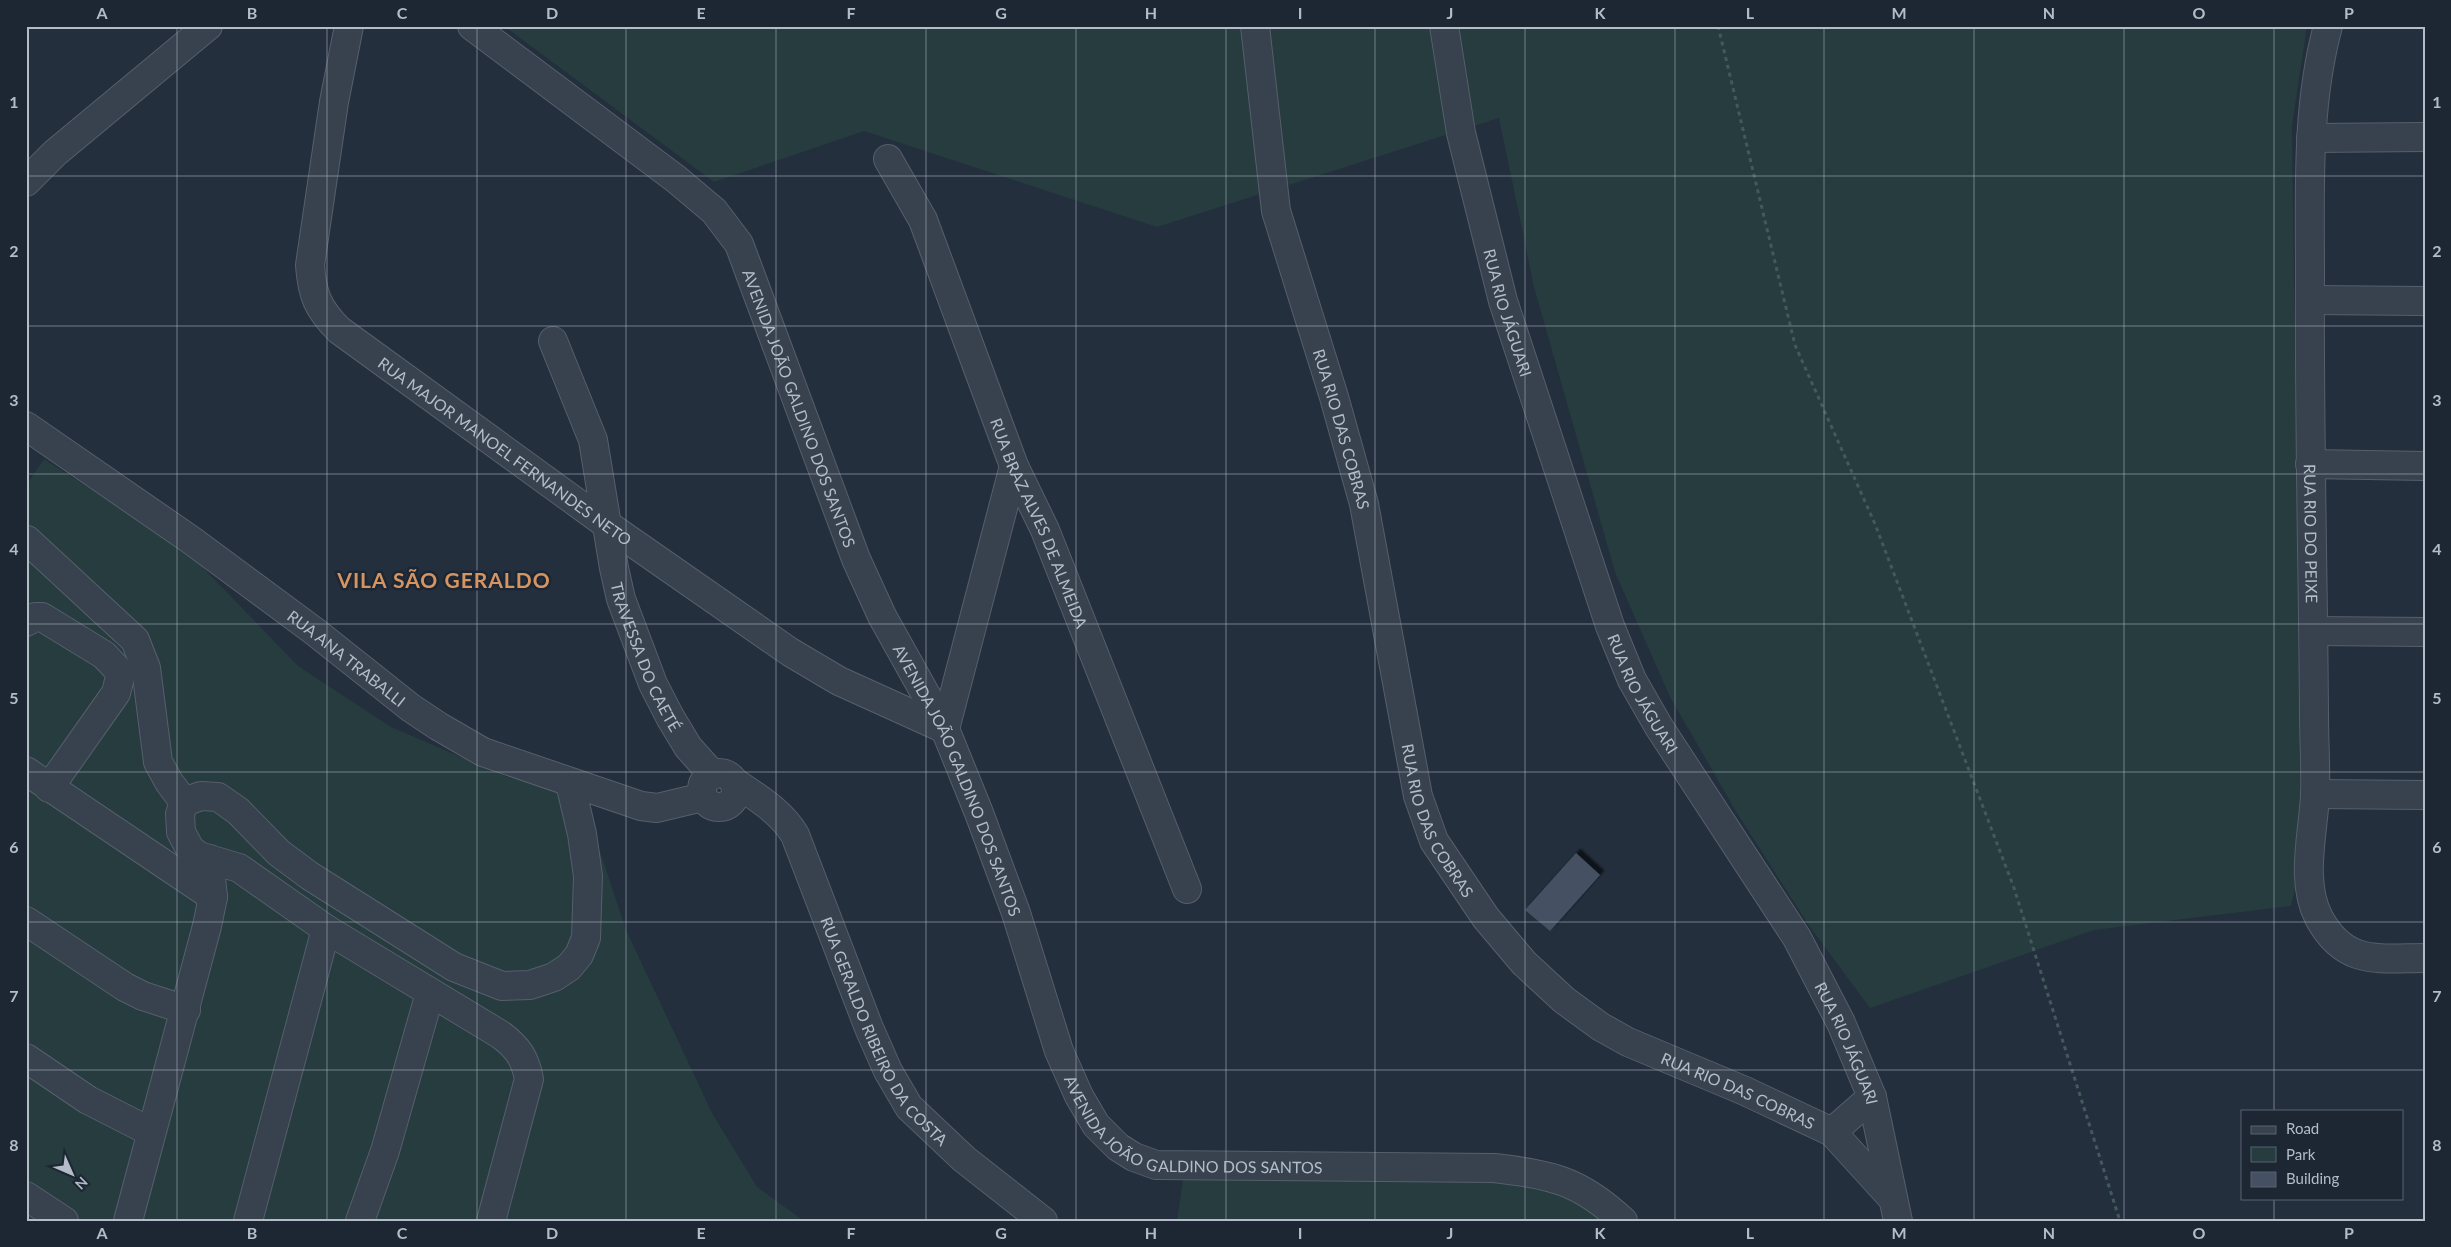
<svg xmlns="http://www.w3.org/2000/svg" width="2451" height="1247" viewBox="0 0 2451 1247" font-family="Lato,sans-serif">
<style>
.green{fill:#263c3f}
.building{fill:#455162;filter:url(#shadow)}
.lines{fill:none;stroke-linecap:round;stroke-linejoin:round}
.minor-casing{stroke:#565f6c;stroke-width:30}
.path{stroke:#44595c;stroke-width:3;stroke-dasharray:4 4;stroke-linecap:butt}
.minor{stroke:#38414e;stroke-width:28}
.grid{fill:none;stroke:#b4bcc9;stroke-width:1;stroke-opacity:0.55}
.labels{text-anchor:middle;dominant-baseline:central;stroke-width:5;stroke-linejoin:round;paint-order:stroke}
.street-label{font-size:16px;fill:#b4bcc9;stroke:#1d2633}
.district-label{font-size:21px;font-weight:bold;letter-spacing:1px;fill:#d59563;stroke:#1d2633}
.neatline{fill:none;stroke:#b4bcc9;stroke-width:2}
.grid-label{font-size:16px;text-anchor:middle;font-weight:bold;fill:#b4bcc9}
</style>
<defs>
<filter id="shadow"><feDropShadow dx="4.5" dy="-4.5" stdDeviation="1" flood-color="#0009"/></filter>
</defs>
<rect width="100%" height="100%" fill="#242f3e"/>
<path class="green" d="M504,26H2307L2292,126L2301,862L2291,906L2094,930L1870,1008L1810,927L1737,813L1670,697L1615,572L1534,287L1499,118L1157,227L864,131L714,182Z
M44,459L187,551L298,666L391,727L510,778L581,793L626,930L712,1113L757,1187L804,1221H26V486Z
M1508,1176L1566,1191L1610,1221H1177L1183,1179Z"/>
<path class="building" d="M1576,853L1600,875L1550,931L1525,910Z"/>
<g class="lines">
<g class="minor-casing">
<g id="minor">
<path id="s1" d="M349,26L334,102L310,265C312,295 318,309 339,330L609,526L790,652L839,681L945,729"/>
<path id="s2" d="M472,26L676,179L714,211L739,244L856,559L882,616L945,729L979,813L1016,913L1059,1051L1079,1096L1096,1125L1118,1147L1134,1157L1156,1165L1494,1168C1552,1175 1579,1180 1623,1221"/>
<path id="s3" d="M1255,26L1276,211L1334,397L1364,504L1418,796L1434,841L1486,918L1524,963L1564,1000L1601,1027L1628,1042L1745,1091L1832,1132L1893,1199"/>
<path id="s4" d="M1444,26L1461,133L1503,301L1610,626L1632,680L1659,727L1797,938L1841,1023L1872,1097L1898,1221"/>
<path id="s5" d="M2328,26C2306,107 2310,192 2310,275C2309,422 2313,568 2314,715C2314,742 2316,769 2315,796C2313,834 2300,882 2319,918C2345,966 2378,958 2425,958"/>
<path d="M2311,138L2425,137"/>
<path id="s6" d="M888,159L923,220L1014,466L1045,530L1187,889"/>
<path d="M26,182L55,153L208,26"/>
<path d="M2310,300L2425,301"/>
<path id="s7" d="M553,341L593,440L614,568L621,599L653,684L670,717L688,747L713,775"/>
<path id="s8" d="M26,426L191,540L314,631L411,708L438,726L483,752L641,806L657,808L703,797"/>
<path d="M2310,464L2425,466"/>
<path d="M27,540L135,640L146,668L158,762L169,782L184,802"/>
<path d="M26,622L35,617H42L104,655L121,673L116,693L49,788"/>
<path d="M2314,631L2425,632"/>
<path d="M945,729L1014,466"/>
<path d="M26,771L213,897"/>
<circle cx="719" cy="790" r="17"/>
<path id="s9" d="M733,781C756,797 781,811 795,835L869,1028L888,1071L909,1107L964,1159L1043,1221"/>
<path d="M2315,794L2425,795"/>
<path d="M184,802L201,796L218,797L238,811L279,853L310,876L454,967L502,986L530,985L554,977L569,967L579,955L586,938L588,876L582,834L570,783"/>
<path d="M184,802L180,814L181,832L190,849L199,856L239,868L326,929L501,1035C518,1048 525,1058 529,1079L491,1221"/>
<path d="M26,921L125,987L143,996L186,1010"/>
<path d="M26,1058L88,1100L151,1132"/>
<path d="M1832,1132L1872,1097"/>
<path d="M26,1196L64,1221"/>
<path d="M128,1221L207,926L213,897L209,859"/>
<path d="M248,1221L326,929"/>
<path d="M360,1221L385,1151L430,993"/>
</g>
</g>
<path class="path" d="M1718,26L1795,345L1875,524L2014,888L2120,1221"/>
<use href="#minor" class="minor"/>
</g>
<path class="grid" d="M177,26V1221M327,26V1221M477,26V1221M626,26V1221M776,26V1221M926,26V1221M1076,26V1221M1226,26V1221M1375,26V1221M1525,26V1221M1675,26V1221M1824,26V1221M1974,26V1221M2124,26V1221M2274,26V1111M26,176H2425M26,326H2425M26,474H2425M26,624H2425M26,772H2425M26,922H2425M26,1070H2425M2274,1198V1221"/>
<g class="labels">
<g class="street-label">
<text stroke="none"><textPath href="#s4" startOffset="294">RUA RIO JÁGUARI</textPath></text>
<text stroke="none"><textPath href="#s2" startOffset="521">AVENIDA JOÃO GALDINO DOS SANTOS</textPath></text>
<text stroke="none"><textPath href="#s3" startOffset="414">RUA RIO DAS COBRAS</textPath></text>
<text stroke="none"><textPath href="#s1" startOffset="521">RUA MAJOR MANOEL FERNANDES NETO</textPath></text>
<text stroke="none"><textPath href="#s6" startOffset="395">RUA BRAZ ALVES DE ALMEIDA</textPath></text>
<text stroke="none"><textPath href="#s5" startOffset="509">RUA RIO DO PEIXE</textPath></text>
<text stroke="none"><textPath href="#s7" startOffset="331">TRAVESSA DO CAETÉ</textPath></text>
<text stroke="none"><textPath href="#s8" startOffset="396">RUA ANA TRABALLI</textPath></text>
<text stroke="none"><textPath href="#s4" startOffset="699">RUA RIO JÁGUARI</textPath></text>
<text stroke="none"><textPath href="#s2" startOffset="926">AVENIDA JOÃO GALDINO DOS SANTOS</textPath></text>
<text stroke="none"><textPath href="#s3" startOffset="819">RUA RIO DAS COBRAS</textPath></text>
<text stroke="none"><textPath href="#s9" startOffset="300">RUA GERALDO RIBEIRO DA COSTA</textPath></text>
<text stroke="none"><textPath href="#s4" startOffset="1105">RUA RIO JÁGUARI</textPath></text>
<text stroke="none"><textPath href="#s3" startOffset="1240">RUA RIO DAS COBRAS</textPath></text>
<text stroke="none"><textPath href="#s2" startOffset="1391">AVENIDA JOÃO GALDINO DOS SANTOS</textPath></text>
</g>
<g class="district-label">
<text x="444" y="579">VILA SÃO GERALDO</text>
</g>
</g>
<rect width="2451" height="1247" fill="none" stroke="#1d2633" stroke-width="55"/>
<rect x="2241" y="1110" width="162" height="90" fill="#1d2633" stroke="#59626f"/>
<rect x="2251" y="1126" width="25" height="8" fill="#38414e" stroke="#59626f"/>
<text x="2286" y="1134" font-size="15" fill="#b4bcc9">Road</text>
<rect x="2251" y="1147" width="25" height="15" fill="#263c3f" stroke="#59626f"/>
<text x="2286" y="1160" font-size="15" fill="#b4bcc9">Park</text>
<rect x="2251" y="1172" width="25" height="15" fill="#455162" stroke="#59626f"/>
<text x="2286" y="1184" font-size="15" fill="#b4bcc9">Building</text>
<g transform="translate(72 1174) rotate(135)" stroke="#1d2633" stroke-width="4" paint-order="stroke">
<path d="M0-4L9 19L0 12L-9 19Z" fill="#b4bcc9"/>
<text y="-8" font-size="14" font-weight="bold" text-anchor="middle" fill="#b4bcc9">N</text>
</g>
<rect x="28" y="28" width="2396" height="1192" class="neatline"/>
<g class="grid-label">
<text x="102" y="19">A</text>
<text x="252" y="19">B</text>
<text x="402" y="19">C</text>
<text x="552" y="19">D</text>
<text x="701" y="19">E</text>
<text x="851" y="19">F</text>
<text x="1001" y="19">G</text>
<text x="1151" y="19">H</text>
<text x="1300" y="19">I</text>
<text x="1450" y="19">J</text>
<text x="1600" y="19">K</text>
<text x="1750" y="19">L</text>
<text x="1899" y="19">M</text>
<text x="2049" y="19">N</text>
<text x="2199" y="19">O</text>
<text x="2349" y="19">P</text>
<text x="14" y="108">1</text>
<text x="2437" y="108">1</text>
<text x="14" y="257">2</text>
<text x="2437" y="257">2</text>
<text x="14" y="406">3</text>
<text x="2437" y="406">3</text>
<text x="14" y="555">4</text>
<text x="2437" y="555">4</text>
<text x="14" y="704">5</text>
<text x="2437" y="704">5</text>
<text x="14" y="853">6</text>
<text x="2437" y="853">6</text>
<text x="14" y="1002">7</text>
<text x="2437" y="1002">7</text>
<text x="14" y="1151">8</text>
<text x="2437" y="1151">8</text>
<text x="102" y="1239">A</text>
<text x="252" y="1239">B</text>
<text x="402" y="1239">C</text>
<text x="552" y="1239">D</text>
<text x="701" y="1239">E</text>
<text x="851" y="1239">F</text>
<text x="1001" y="1239">G</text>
<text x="1151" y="1239">H</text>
<text x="1300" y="1239">I</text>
<text x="1450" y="1239">J</text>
<text x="1600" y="1239">K</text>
<text x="1750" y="1239">L</text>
<text x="1899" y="1239">M</text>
<text x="2049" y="1239">N</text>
<text x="2199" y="1239">O</text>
<text x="2349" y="1239">P</text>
</g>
</svg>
